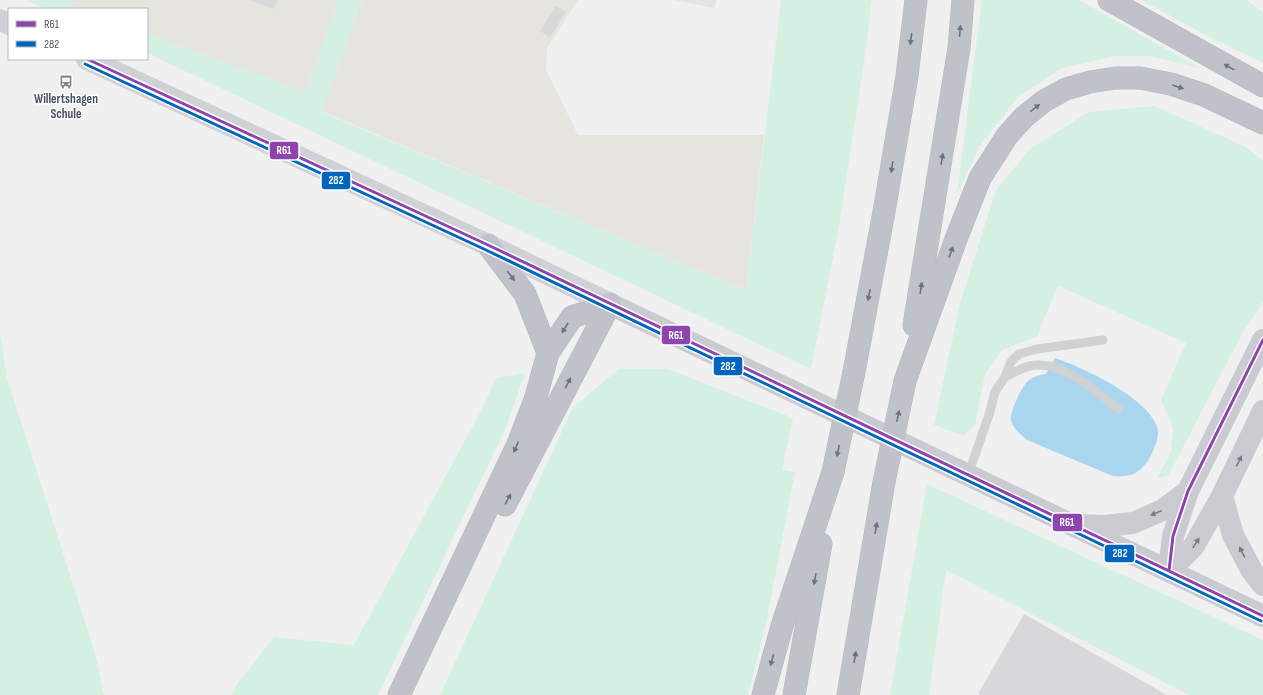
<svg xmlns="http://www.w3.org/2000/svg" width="1263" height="695" viewBox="0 0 1263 695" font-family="'Sofia Sans Condensed',sans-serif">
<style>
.commercial{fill:#e5e4de}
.green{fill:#d4f0e3}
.water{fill:#a9d5ee}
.building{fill:#d8d8db}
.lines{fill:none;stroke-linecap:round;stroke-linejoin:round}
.highway-casing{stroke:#b5b8bf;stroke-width:23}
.lane{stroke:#cfd1d3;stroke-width:9}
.secondary{stroke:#cfd1d5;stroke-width:22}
.primary{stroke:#c9cbd1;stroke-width:22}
.highway{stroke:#bfc2c8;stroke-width:22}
.highway-bridge-casing{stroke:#b5b8bf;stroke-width:23;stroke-linecap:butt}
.highway-bridge{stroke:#bfc2c8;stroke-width:22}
.bus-1-casing{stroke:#fff;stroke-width:6}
.bus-2-casing{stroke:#fff;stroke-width:6}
.bus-1{stroke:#8e44ad;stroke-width:3}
.bus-2{stroke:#0065bd;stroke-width:3}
.oneway{fill:#6b727d}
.oneway2{fill:#747a86}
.labels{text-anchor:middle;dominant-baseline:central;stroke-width:3;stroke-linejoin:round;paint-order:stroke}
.poi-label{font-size:13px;font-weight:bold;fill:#474f5d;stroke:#fff}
.line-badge{stroke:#fff;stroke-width:1.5}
.badge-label{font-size:11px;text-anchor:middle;font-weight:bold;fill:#fff}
</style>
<rect width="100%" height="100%" fill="#f1f0f0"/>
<path class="commercial" d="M56,0H339L305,92L147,34V9H81Z
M362,0H578L547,48L546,70L578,135H764L746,289L674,261L322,111Z
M674,0H717L714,8Z"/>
<path class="green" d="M25,0H71L70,5L81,9H46Z
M339,0H362L322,112L674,261L746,289L781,0H872L863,70L838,232L811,369L147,53V34L305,92Z
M982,0H1079L1200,68L1149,56H1115L1062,68L1019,96L979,147L957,194Z
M1142,0H1246L1263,12V63L1205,35Z
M1155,106L1246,147L1263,161V302L1242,334L1168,476L1157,478L1171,452L1173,428L1161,400L1186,343L1058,286L1037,336L1002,350L985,374L975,425L963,436L934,425L960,303L996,190L1030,149L1089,112Z
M0,333L7,378L95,653L104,695H0Z
M619,369H668L793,418L782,470L795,472L766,624L748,695H440L573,407Z
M525,373L505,430L378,695H232L237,684L274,637L354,645L481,411L496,378Z
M927,484L1263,640V695H1189L946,570L929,695H890Z"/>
<path class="water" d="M1055,358C1082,367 1152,399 1158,430C1159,439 1153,452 1149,459C1138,475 1131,477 1113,476L1027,440C1020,434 1014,429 1011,421C1009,413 1021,389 1026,383C1031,377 1039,375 1046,374Z"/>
<path class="building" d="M250,0H278L274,9Z
M556,6L566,12L550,37L540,31Z
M1024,614L1167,695H980L978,694Z"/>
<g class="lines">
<g class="highway-casing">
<path id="highway" d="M1109,0L1263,86
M488,245L525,294L548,353
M914,325L959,48L963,0
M854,372L884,212L907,76L916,0
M905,381L956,239L980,178L1007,136L1024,117L1044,101L1066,89L1090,82L1115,78H1140L1171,84L1204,95L1263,123
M505,505L610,304
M399,695L518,444L536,397L548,353L572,317L610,304
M763,695L782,626L833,472
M794,695L821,544
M848,695L884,482"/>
</g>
<path class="lane" d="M1005,377C1015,372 1026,365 1037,365C1066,364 1097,392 1118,409
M968,475L989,415L995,392L1005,377L1011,362L1019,354L1037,349L1103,340"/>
<path class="secondary" d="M0,20L9,24
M87,59L488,245L610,304"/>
<path class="primary" d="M610,304L1263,616
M1222,496L1233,535L1252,571L1263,585
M1078,525L1104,526L1133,523L1163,510L1188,491
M1169,571L1173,536L1188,491L1263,340
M1169,571L1194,546L1222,496L1263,411"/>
<use href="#highway" class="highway"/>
<g class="highway-bridge-casing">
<path id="highway-bridge" d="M833,472L854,372
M884,482L905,381"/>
</g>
<use href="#highway-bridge" class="highway-bridge"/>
<g class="bus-1-casing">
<path id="bus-1" d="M87,59L488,245L1263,616
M1169,571L1173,536L1188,491L1263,340"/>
</g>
<g class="bus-2-casing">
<path id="bus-2" d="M85,64L486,250L1261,621"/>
</g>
<use href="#bus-1" class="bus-1"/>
<use href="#bus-2" class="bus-2"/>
</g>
<defs><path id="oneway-solid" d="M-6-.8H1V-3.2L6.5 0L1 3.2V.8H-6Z"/></defs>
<g class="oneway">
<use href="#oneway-solid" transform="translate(960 31) rotate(-85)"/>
<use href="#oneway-solid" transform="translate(911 39) rotate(97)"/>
<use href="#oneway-solid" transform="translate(1229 67) rotate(-151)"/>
<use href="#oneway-solid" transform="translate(1178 87) rotate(19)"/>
<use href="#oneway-solid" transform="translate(1035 108) rotate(-38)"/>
<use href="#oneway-solid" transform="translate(942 159) rotate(-81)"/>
<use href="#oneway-solid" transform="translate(892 167) rotate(99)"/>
<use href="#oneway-solid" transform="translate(951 252) rotate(-70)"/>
<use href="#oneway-solid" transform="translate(511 276) rotate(53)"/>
<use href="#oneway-solid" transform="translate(921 288) rotate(-81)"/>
<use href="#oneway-solid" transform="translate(869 295) rotate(101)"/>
<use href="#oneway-solid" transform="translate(565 328) rotate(122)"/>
<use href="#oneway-solid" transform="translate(568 383) rotate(-62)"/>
<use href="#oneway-solid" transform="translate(898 416) rotate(-78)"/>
<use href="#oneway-solid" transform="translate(516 447) rotate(114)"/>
<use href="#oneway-solid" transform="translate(838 451) rotate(102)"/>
<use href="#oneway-solid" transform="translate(508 499) rotate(-62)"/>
<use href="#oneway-solid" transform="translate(876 528) rotate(-80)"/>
<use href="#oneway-solid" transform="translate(815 579) rotate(100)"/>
<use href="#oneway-solid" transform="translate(855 657) rotate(-80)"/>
<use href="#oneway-solid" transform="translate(772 660) rotate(105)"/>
</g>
<g class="oneway2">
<use href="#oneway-solid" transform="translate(1239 461) rotate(-64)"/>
<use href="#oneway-solid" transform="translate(1156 513) rotate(158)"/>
<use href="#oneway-solid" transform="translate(1196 543) rotate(-57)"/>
<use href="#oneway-solid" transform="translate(1242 552) rotate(-117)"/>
</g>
<defs>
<g id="bus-bare" transform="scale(1.08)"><path d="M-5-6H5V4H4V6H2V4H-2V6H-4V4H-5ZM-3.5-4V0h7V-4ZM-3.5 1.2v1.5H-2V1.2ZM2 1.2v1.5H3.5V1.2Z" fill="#828790" stroke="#fff" stroke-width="2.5" paint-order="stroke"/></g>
</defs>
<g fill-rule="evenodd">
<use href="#bus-bare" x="66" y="82"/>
</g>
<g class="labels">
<g class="poi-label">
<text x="66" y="99">Willertshagen<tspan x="66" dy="15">Schule</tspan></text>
</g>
</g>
<g class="line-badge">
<rect x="269" y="141" width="30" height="19" rx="4" fill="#8e44ad"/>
<rect x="321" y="171" width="30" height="19" rx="4" fill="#0065bd"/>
<rect x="661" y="325" width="30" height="20" rx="4" fill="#8e44ad"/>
<rect x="713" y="356" width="30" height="20" rx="4" fill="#0065bd"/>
<rect x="1052" y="513" width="31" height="19" rx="4" fill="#8e44ad"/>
<rect x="1104" y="544" width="31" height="19" rx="4" fill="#0065bd"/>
</g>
<g class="badge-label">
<text x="284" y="154">R61</text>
<text x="336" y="184">282</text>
<text x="676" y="339">R61</text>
<text x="728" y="370">282</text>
<text x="1067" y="526">R61</text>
<text x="1120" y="557">282</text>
</g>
<rect x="8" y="8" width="140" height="52" fill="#ffffff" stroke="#b5b9be"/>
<rect x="16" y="21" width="20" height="6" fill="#8e44ad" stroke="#b5b9be"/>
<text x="44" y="28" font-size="12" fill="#474f5d">R61</text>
<rect x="16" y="41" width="20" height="6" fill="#0065bd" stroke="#b5b9be"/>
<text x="44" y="48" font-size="12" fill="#474f5d">282</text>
</svg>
